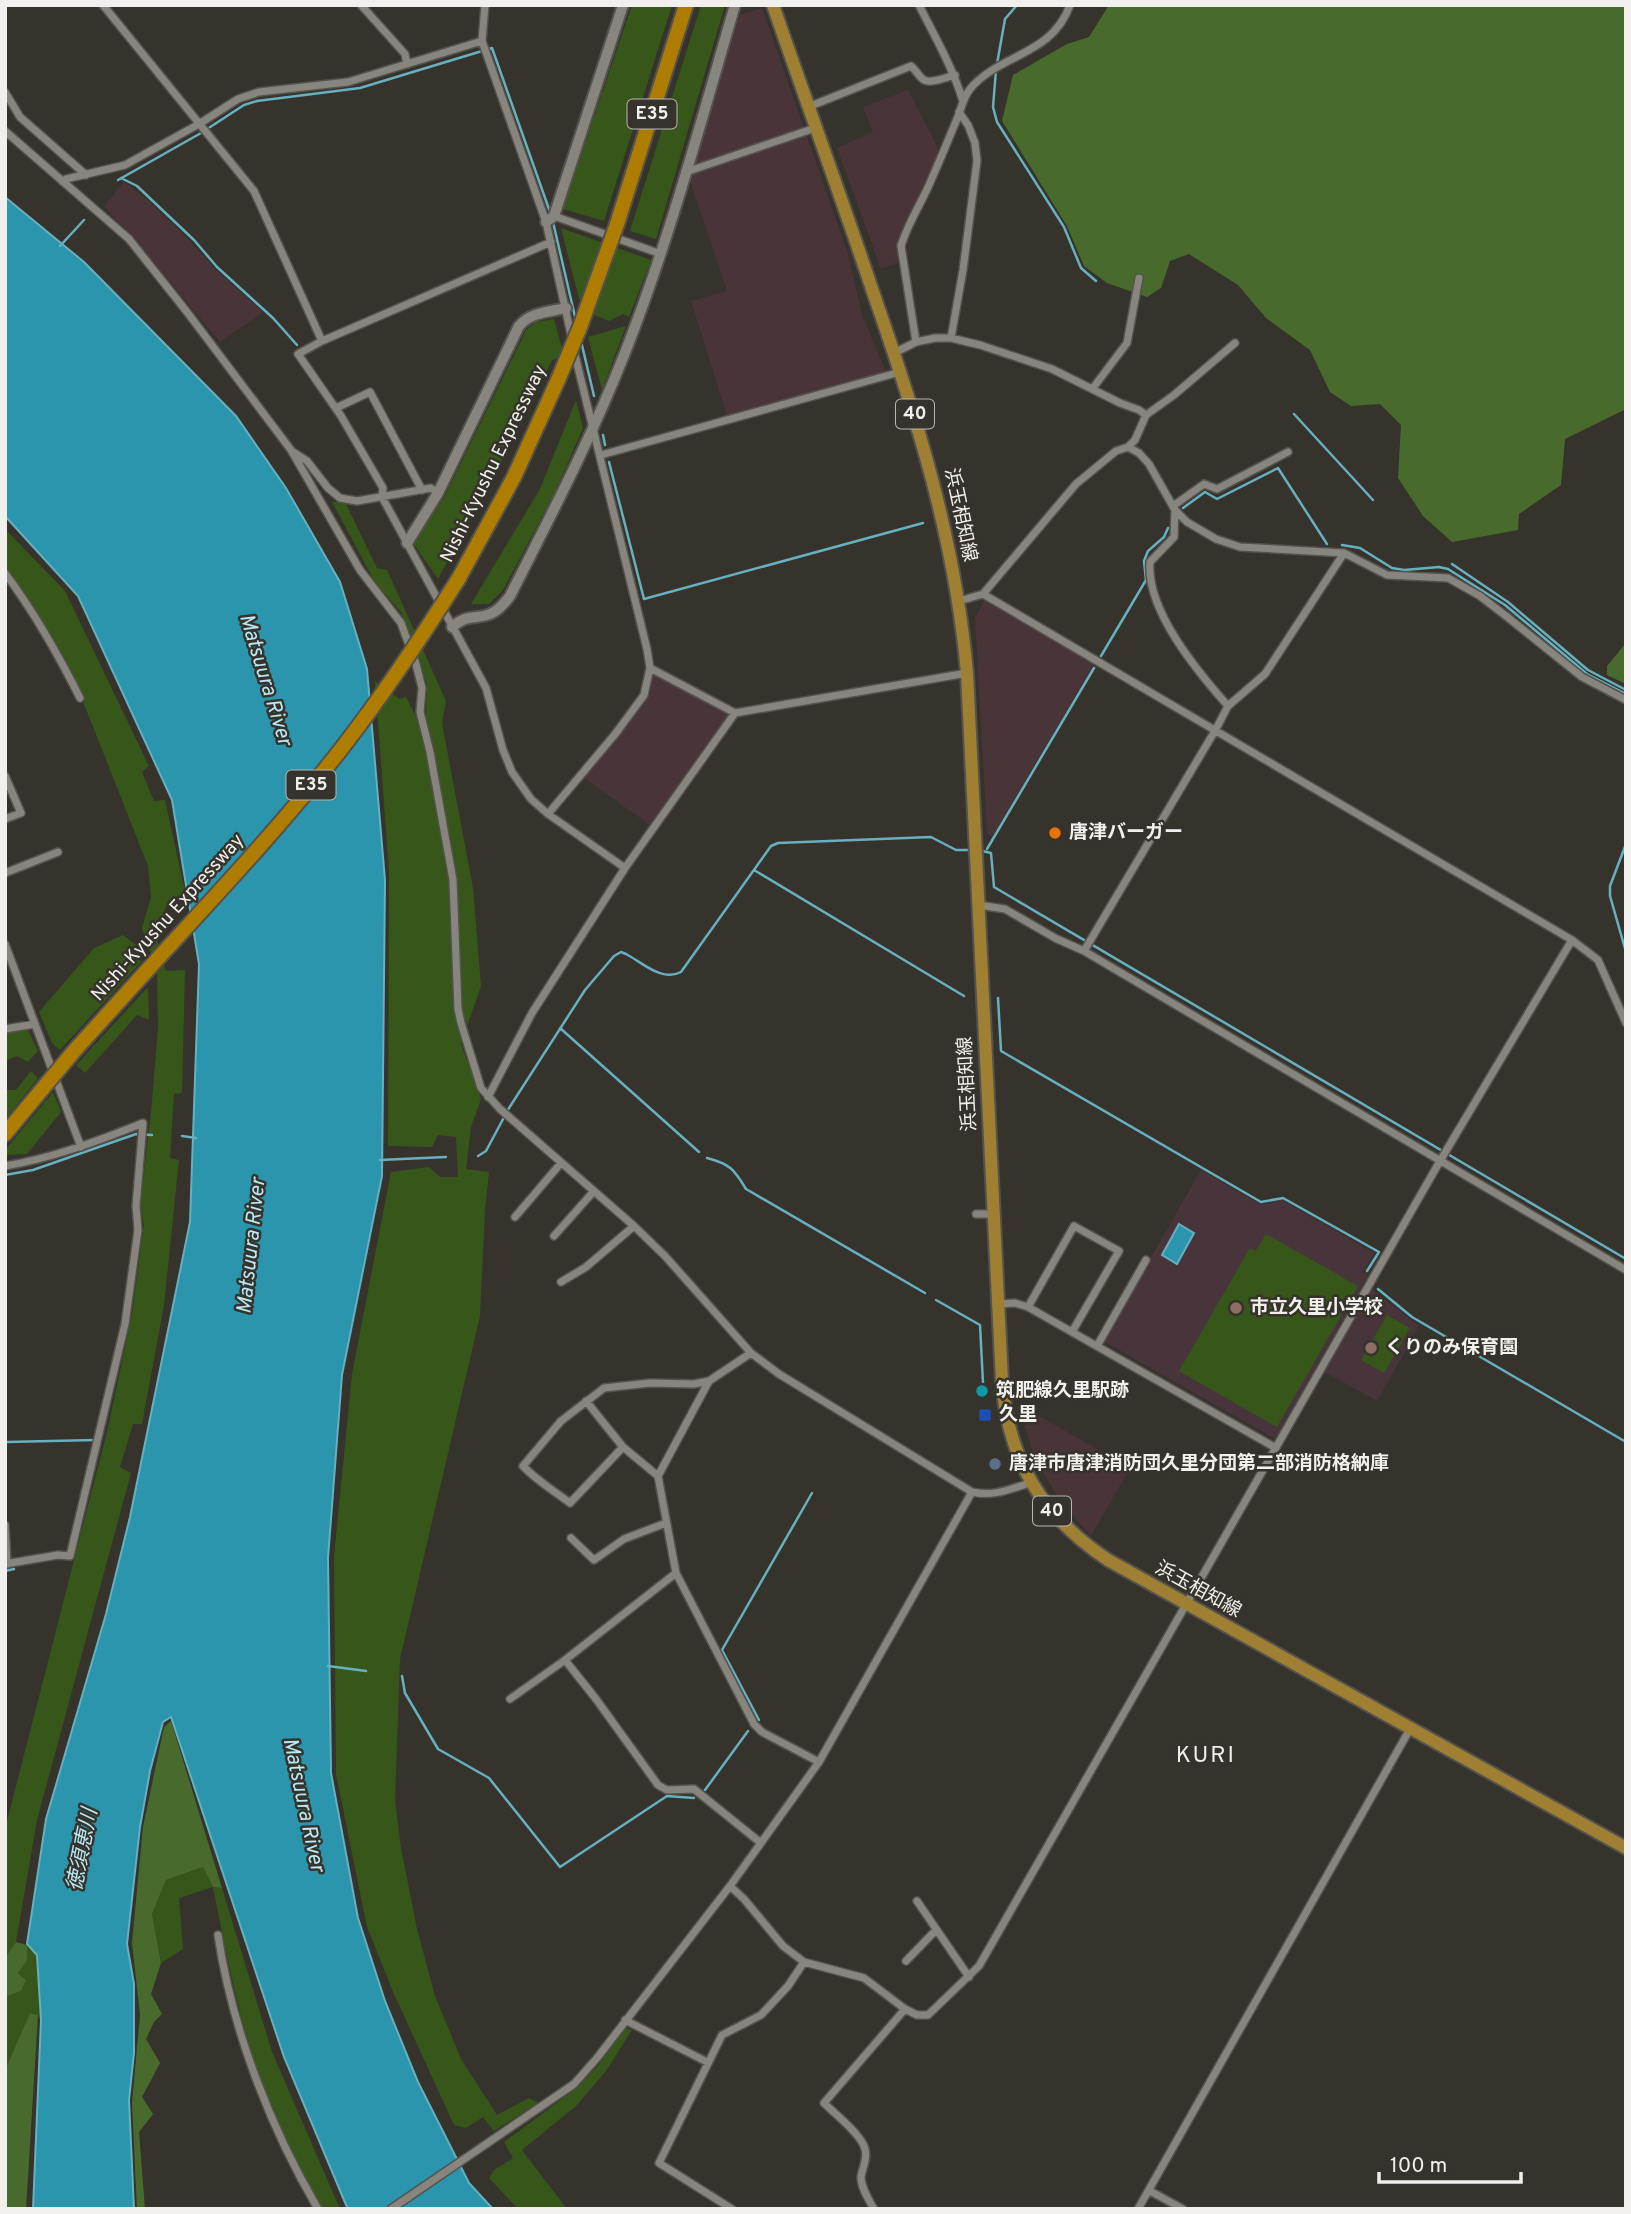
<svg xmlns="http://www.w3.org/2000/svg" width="1631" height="2214" viewBox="0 0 1631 2214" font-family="Overpass,'Noto Sans JP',sans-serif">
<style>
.commercial{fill:#493538}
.education{fill:#48353c}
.green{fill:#365719}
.forest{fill:#486b2d}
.water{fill:#2a95ac;stroke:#66b0bf;stroke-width:2}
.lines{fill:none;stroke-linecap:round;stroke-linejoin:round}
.stream{stroke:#66b0bf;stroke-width:2.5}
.street-casing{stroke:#54524d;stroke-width:10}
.secondary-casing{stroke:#54524d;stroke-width:14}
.primary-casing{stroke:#54524d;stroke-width:16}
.highway-casing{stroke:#54524d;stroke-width:18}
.street{stroke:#88857e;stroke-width:7}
.secondary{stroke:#88857e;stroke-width:10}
.primary{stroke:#9f8032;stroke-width:12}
.highway{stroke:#ae7d00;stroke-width:14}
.highway-bridge-casing{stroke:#54524d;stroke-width:18;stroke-linecap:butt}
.highway-bridge{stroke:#ae7d00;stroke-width:14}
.food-dot{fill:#e8710a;stroke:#36332c;stroke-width:2.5}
.education-dot{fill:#8d6e63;stroke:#36332c;stroke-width:2.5}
.culture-dot{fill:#0f9aa8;stroke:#36332c;stroke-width:2.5}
.transit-dot{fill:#1a4fb4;stroke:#36332c;stroke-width:2.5}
.service-dot{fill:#5c6f8a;stroke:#36332c;stroke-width:2.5}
.labels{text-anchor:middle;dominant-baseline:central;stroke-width:5;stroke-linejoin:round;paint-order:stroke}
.shield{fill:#36332c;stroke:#bab7b2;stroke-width:2}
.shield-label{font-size:18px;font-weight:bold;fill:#f2f0ec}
.street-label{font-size:19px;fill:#f2f0ec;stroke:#36332c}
.poi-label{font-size:19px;font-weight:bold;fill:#f2f0ec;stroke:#36332c;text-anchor:start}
.water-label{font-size:21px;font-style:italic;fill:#bbeaf6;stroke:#36332c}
.quarter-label{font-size:23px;letter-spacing:2px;fill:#f2f0ec;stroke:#36332c}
</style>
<rect width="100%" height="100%" fill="#36332c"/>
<path class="commercial" d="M762,8L848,254L862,315L886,372L727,416L691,301L727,291L690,181L740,15Z
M908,90L940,152L928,182L897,241L898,262L881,269L837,148L873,132L863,107Z
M124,182L149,201L191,242L216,270L263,312L220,342L134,238L104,206Z
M985,600L1094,664L992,837L987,833L975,618Z
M654,667L734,709L737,717L657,830L583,777L637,711L650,690Z
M1018,1404L1130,1468L1091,1536L1061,1503L1034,1456Z"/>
<path class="education" d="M1201,1170L1261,1205L1282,1200L1374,1253L1363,1272L1368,1275L1275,1439L1103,1341Z
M1370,1288L1419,1326L1377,1401L1323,1371Z"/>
<path class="green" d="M632,5H672L604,221L563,209Z
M701,5H725L656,239L630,231Z
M561,228L651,260L629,317L623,314L609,321L582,310Z
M554,319L564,356L552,360L496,472L438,579L413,543L445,496L526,330L536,322Z
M626,326L602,390L588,337Z
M576,400L583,428L553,496L503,590L489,604H471L540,489Z
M332,502H345L377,568L387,570L446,701L442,723L473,888L481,986L461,1044L481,1099L471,1127L466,1169L489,1172L485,1210L480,1316L400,1659L395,1801L401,1848L417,1929L435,1996L461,2059L497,2115L529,2098L538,2103L494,2131L483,2117L466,2128L454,2125L394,1994L367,1927L336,1774L334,1556L352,1374L391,1172L429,1167L440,1177H458L456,1137L438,1135L432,1147L388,1146L389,871L375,681L399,699L406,697L417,719L426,715L427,683L401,612L376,584Z
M5,529L65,591L149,766L142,772L154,801L165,800L186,896L168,901L156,936L166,971L185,970L182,1093L174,1094L170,1158L179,1160L164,1305L142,1424H133L120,1467L131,1473L37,1820L16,1942L5,1958V1829L107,1432L132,1315L144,1225L140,1206L151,1113L158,1028L157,971L142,928L151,897L148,866L84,704L82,693L66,660L27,596L5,568Z
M123,935L136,945L141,962L60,1050L52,1043L39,1012L94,948Z
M148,987L149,1020L137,1015L85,1073L76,1065Z
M27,1028L38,1051L28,1062L17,1056L5,1061V1033Z
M31,1071L38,1078L5,1120V1090H16Z
M53,1092L61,1112L27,1154L5,1155V1150Z
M1266,1234L1358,1286L1277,1427L1179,1371L1250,1248L1256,1251Z
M1387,1315L1410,1328L1384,1373L1361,1360Z
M203,1867L213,1887L222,1888L272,2052L340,2209H323C313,2196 306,2181 299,2167C251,2081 232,1983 213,1887L179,1898L183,1949L161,1963L152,1914L166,1880Z
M27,1945L37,1955L41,2020L38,2015L30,2013L5,2070V1997L21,1991L26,1980L18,1973L27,1961Z
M625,2028L632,2030L606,2071L576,2106L522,2150L567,2209H518L489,2178L494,2170L513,2158L504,2142L577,2088L600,2063Z"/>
<path class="forest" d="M1109,5H1626V409L1565,439L1561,485L1519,514L1518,530L1452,542L1423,516L1398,478L1401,425L1380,404L1351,406L1330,392L1310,350L1266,318L1238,285L1189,254L1170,261L1161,288L1147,297L1107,283L1084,266L1067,226L1002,121L1013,75L1067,44L1089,37Z
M1626,643V684L1607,675V666Z
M171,1721L222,1888L213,1887L203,1867L166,1880L152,1914L161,1963L151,1994L162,2014L154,2022L146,2039L160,2063L142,2097L153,2114L139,2132L145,2209H137L132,2103L140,2015L132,1943L143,1827L164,1727Z
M16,1942L27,1945V1961L18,1973L26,1980L21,1991L5,1997V1958Z
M30,2013L38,2015L26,2209H5V2070Z"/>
<path class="water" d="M5,197L84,262L236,416L286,488L340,582L367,669L385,880L382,1176L342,1375L328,1558L331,1773L358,1918L385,2001L418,2082L469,2183L493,2209H349L346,2205L284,2057L171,1717L163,1722L150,1771L140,1827L127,1944L134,1984V2053L129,2100L134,2209H33L41,2020L37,1955L27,1944L46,1819L106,1614L130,1517L190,1222L199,964L172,800L78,596L5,516Z
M1179,1224L1194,1233L1177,1264L1162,1255Z"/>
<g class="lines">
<path class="stream" d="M997,64L1005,19L1017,5
M996,70L993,107L997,122L1064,227L1081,268L1096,281
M121,178L137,186L194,240L217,267L273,318L297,345
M118,180L201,133L244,105L257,101L360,88L492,48L550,212
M553,222L576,321
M60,246L84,220
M581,341L594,396
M1294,414L1373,500
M603,435L605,445
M609,462L644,599L923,523
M1183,508L1205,492L1217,499L1278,468L1327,544
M1342,545L1360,548L1392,568L1404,570L1439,567L1448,569L1505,605L1587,674L1626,694
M1452,564L1508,602L1588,670L1626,690
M1101,656L1146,580L1144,561L1148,551L1164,537L1168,528
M1626,844L1610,886V896L1626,952
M987,849L1094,668
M978,850L991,853L994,887L1626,1259
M754,870L964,996
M998,998L1001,1051L1261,1202L1283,1198L1379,1252L1367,1271
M560,1028L699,1152
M182,1136L196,1138
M478,1156L486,1151L509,1108L585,990L614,956L621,952L626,954C643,963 662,982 681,972L771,846L778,843L931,837L956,850H972
M707,1158C730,1164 734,1169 746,1189L925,1293
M380,1160L446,1157
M5,1175L33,1170L136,1134L152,1135
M1378,1289L1412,1317L1626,1442
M936,1300L980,1325L983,1383
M7,1442L95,1440
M5,1571L14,1569
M328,1666L366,1671
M402,1676L405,1693L438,1749L489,1778L560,1867L667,1796L694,1798
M759,1720L722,1650L812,1493
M705,1790L748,1731"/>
<g class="street-casing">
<path id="street" d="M103,5L254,191L322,341
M361,5L405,54L407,64
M485,5L482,41L546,222L572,339
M919,5C935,37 952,66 963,101
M5,92L20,117L86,175
M808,107L911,66C916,70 919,77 924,80C931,84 947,77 955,75
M5,131L129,239L187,312L291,450L360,570L401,623L416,664L422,688L420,712L430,752L453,880L458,1009L461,1023L481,1088L500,1109L634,1226L665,1256L751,1353L779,1374L972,1492C993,1497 1010,1489 1030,1483
M686,172L815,128
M63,182L66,179L125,165L199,124L238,99L259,92L348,82L482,41
M554,216L661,254
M551,242L322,341L298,354L341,416L383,488L382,497L486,688L503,750L512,772L531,799L548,814L625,868
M951,338L963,270L977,161L975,143L968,125L959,112
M916,342L901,246C908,222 923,201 932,178C941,158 949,138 957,119C961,109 963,98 970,89C1000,53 1052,56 1070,5
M894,353L916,342L935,338H951L980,345L1052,369L1120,403L1139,410L1146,415
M1093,388L1127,343L1139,278
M336,408L370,392L422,490
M1128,447L1139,453L1149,464L1175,510L1187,522L1216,539L1240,547L1344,553L1387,575L1448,578L1480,596L1506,616L1582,677L1626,700
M293,452L307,461L328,488L340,498L357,501L431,488L438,493
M601,455L900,372
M1173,506L1204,484L1217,489L1288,452
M1175,510L1174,537L1150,562C1146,610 1197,671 1228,706
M5,573C34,612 58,654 80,698
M983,594L1572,940L1598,960L1626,1023
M959,601L983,594L1076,484L1116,451L1128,447L1135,440L1146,415L1174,395L1235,343
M650,668L735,713L967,673
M5,776L21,813L5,819
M548,814L616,733L644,695L650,668L647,649L574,351
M5,873L58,852
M978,905L1005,909L1055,938L1084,951L1626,1270
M5,944L81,1147
M1084,951L1216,729L1228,706L1265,674L1344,553
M5,1029L35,1024
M488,1097L532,1013L625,868L735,713
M5,1166C53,1158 98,1141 143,1123L136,1206L138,1230L125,1324L70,1556L58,1555L5,1564
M976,1214H993
M515,1217L561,1163
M554,1236L594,1191
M561,1282L586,1267L634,1226
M999,1304L1015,1303L1028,1307L1276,1448
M1028,1307L1074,1226L1119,1251L1072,1332
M1097,1346L1146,1260
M751,1353L709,1381L658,1476L676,1573L754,1724L762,1732L819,1762
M586,1401L623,1447L658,1476
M623,1447L570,1503C553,1490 537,1481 523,1466L561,1421L604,1388L650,1383L694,1384L709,1381
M5,1525L7,1564
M571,1538L594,1560L624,1539L666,1523
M565,1660L596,1699L658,1785L667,1790L694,1789L761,1843
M510,1699L565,1660L676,1573
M730,1886L744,1899L783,1946L804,1962L864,1978L905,2009L917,2015H928L979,1966L1440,1161L1572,940
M917,1901L969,1977
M218,1935C232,2029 270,2127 318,2209
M906,1961L936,1930
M625,2020L707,2062
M1150,2191L1183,2209
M391,2209L574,2084L597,2058L730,1886L819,1762L972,1492
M732,2209L659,2163L722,2035L761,2015L788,1986L804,1962
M874,2209C869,2200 861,2188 861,2177C862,2168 868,2160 865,2149C862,2135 835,2114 824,2103L905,2009
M1138,2209L1410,1729"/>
</g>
<g class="secondary-casing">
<path id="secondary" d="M546,222L554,216L623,5
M407,543L438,493L519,326C531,312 549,312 566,308
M452,627C469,612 479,621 494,612C501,608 506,601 510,596C551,515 593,435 626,350C670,238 701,121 735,5"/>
</g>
<g class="primary-casing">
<path id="primary" d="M773,5C806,101 841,196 873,292C917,418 955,539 967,673L1002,1381C1008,1460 1042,1516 1108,1560L1626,1848"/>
</g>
<g class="highway-casing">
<path id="highway" d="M617,224L686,5
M459,578L514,477L558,380
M75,1050L142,976
M5,1134L39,1093"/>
</g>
<use href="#street" class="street"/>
<use href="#secondary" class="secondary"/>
<use href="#primary" class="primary"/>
<use href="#highway" class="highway"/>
<g class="highway-bridge-casing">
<path id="highway-bridge" d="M558,380L580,327L617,224
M142,976C211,900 282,826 345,744C386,691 423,635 459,578
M39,1093L75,1050"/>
</g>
<use href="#highway-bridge" class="highway-bridge"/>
</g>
<circle class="food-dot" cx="1055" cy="833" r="7"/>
<g class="education-dot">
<circle cx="1236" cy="1308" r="7"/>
<circle cx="1371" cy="1348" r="7"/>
</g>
<circle class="culture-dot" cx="982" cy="1391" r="7"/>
<rect class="transit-dot" x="978" y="1408" width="14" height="14" rx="3.5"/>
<circle class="service-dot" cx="995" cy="1464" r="7"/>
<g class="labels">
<g class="shield">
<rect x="627.5" y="99.5" width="49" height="29" rx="5"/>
<rect x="896" y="399.5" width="38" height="29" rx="5"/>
<rect x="286.5" y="770.5" width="49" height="29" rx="5"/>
<rect x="1033" y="1496.5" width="38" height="29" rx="5"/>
</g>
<g class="shield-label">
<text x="652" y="114">E35</text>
<text x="915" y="414">40</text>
<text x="311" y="785">E35</text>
<text x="1052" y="1511">40</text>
</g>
<g class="street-label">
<text transform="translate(494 464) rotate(-64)">Nishi-Kyushu Expressway</text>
<text transform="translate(960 515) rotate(78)">浜玉相知線</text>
<text transform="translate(168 918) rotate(-48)">Nishi-Kyushu Expressway</text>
<text transform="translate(968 1084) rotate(-93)">浜玉相知線</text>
<text transform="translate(1198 1590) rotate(29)">浜玉相知線</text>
</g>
<g class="poi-label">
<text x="1069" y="833">唐津バーガー</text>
<text x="1250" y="1308">市立久里小学校</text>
<text x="1385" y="1348">くりのみ保育園</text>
<text x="996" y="1391">筑肥線久里駅跡</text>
<text x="999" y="1415">久里</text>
<text x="1009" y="1464">唐津市唐津消防団久里分団第二部消防格納庫</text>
</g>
<g class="water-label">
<text transform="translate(265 680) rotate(73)">Matsuura River</text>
<text transform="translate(252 1246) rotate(-84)">Matsuura River</text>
<text transform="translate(303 1805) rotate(78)">Matsuura River</text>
<text transform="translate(83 1850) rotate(-79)">徳須恵川</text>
</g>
<g class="quarter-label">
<text x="1206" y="1756">KURI</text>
</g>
</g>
<rect width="1631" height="2214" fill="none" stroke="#f2f0ec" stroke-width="14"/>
<path d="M1379 2172v10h142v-10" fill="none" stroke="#f2f0ec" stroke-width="3.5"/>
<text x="1390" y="2172" font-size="21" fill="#f2f0ec" stroke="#36332c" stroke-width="5" paint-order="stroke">100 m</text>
</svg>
